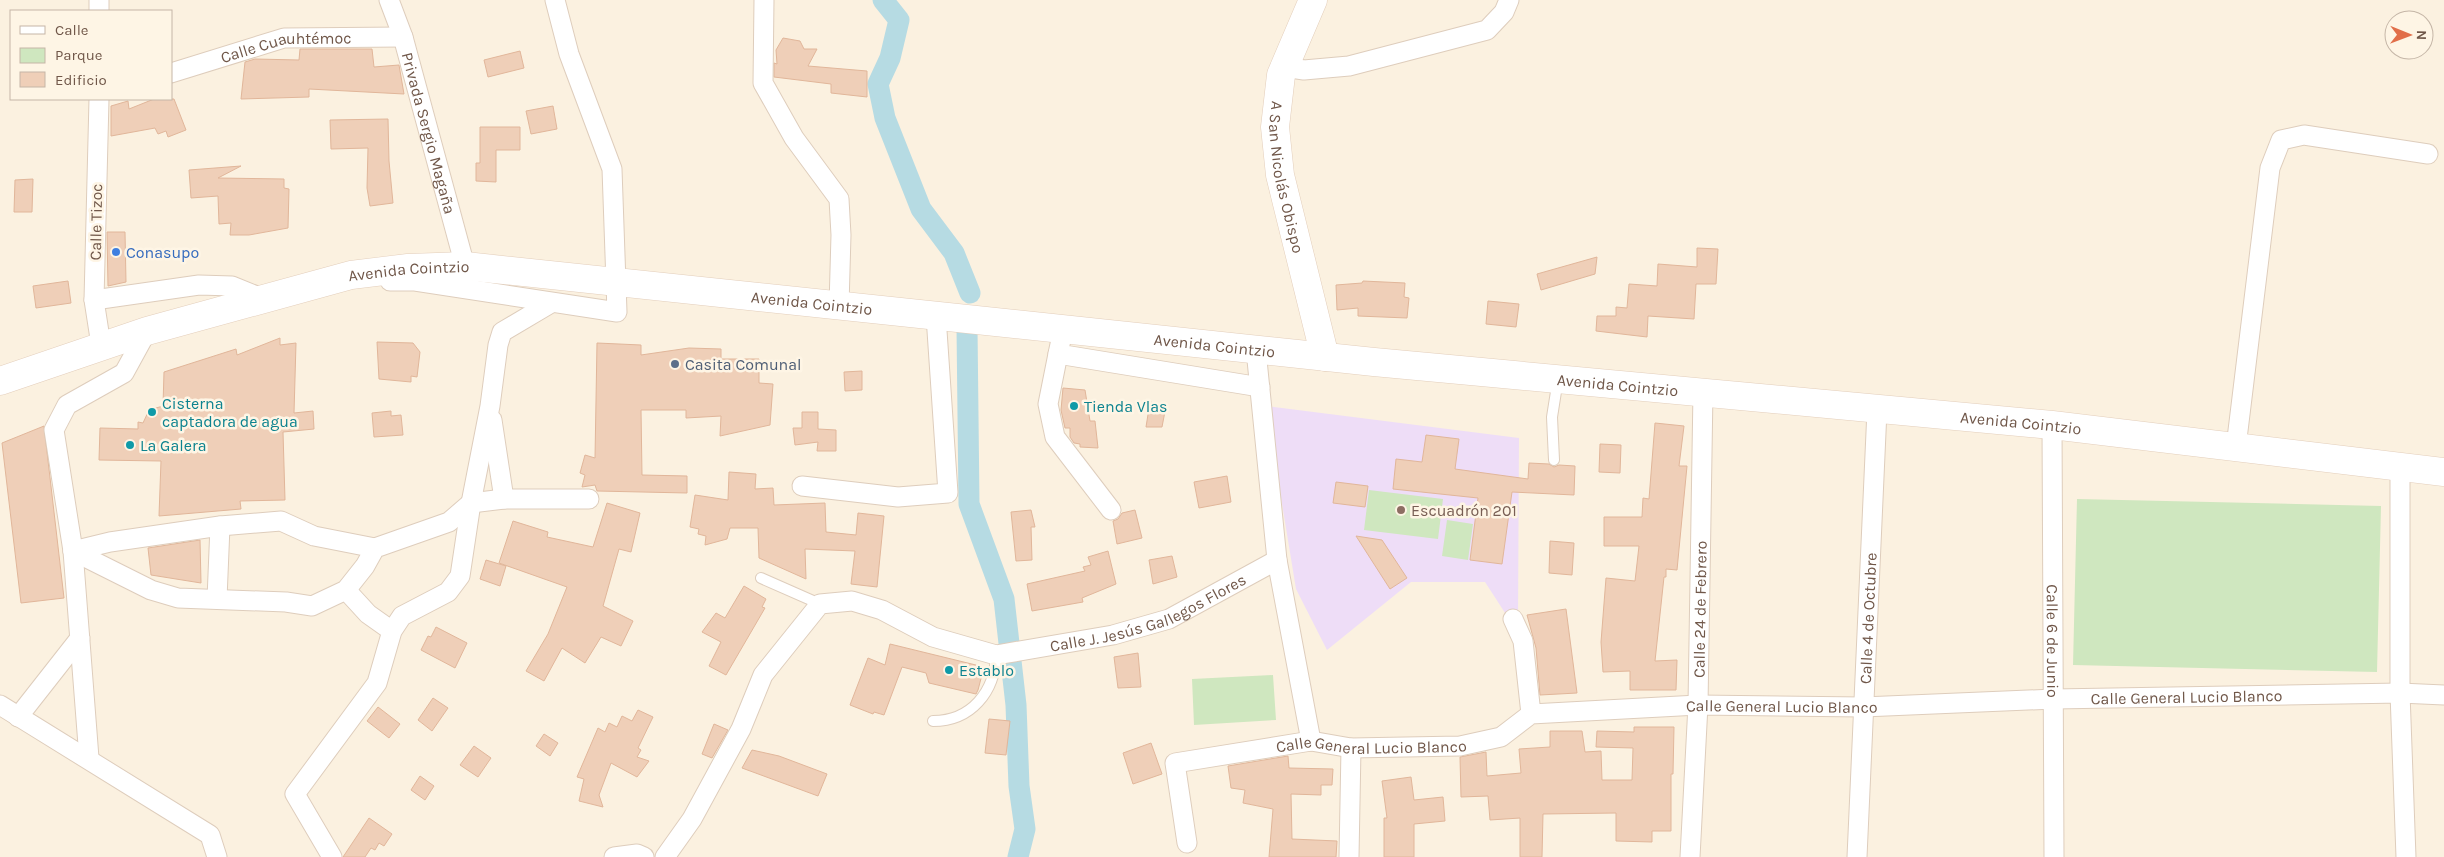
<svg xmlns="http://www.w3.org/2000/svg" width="2444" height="857" viewBox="0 0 2444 857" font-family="Karla,sans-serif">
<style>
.education{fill:#eeddf7}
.green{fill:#cfe7bf}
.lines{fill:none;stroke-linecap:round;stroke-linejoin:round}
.canal{stroke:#b6dbe3;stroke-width:21}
.building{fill:#efcfb8;stroke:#e1b69a}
.lane-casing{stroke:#decdbc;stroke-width:12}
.street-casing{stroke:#decdbc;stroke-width:21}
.secondary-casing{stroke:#e3cebb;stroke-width:29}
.lane{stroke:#fff;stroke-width:10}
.street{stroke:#fff;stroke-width:19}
.secondary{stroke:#fff;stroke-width:28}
.shop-dot{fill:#3f7fe0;stroke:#fef5e5;stroke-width:2}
.service-dot{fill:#5c6f8a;stroke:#fef5e5;stroke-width:2}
.culture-dot{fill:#0f9aa8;stroke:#fef5e5;stroke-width:2}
.education-dot{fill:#8d6e63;stroke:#fef5e5;stroke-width:2}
.labels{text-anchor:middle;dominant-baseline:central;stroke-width:5;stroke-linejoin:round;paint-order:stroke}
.street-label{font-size:16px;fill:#705749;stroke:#fef5e5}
.shop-label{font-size:16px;fill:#366cbe;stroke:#fef5e5;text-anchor:start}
.service-label{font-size:16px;fill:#4e5e75;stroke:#fef5e5;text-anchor:start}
.culture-label{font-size:16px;fill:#0d838f;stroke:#fef5e5;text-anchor:start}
.education-label{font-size:16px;fill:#785e54;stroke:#fef5e5;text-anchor:start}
</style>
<rect width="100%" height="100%" fill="#fbf1e0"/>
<path class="education" d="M1266,406L1519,438L1518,619H1509L1485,582H1411L1327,650L1296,589Z"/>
<path class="green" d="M1369,490L1443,499L1438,539L1364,530Z
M2077,499L2381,506L2377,672L2073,665Z
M1447,520L1473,524L1468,560L1442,556Z
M1273,675L1276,720L1194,725L1192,679Z"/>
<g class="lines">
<path class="canal" d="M883,0L899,20L890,58L878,84L885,118L921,209L954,253L970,293
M967,327L969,504L1004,599L1016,705L1019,786L1025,829L1018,857"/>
</g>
<path class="building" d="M783,38L800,41L804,49H817L808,66L867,71V97L831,93V84L774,77V63L777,64L776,50Z
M300,49H372L374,67L399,65L404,94L309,89V97L241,99L245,62L255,59L299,60Z
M520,51L524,68L488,77L484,60Z
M154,99H174L186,130L168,137L166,131L158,134L155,128L111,136V106L128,101L129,109Z
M553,106L557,129L531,134L526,111Z
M388,119L389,161L393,203L370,206L367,188L368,148L331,149L330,120Z
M480,127H520V150H496V182L476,181V163H480Z
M241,166L218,178L284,179V188L289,189L288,228L249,235H230L231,223L219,224L218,196L191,198L189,170Z
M33,179L32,212H14L15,180Z
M107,232H125L126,282L108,286Z
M1697,248L1718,249L1716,284H1696L1694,319L1648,316L1647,337L1596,331L1597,316H1616V307L1627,308L1629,284L1657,286L1658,264L1697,267Z
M1597,257L1595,274L1541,290L1537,274Z
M68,281L71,303L36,308L33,286Z
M1363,281L1405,283L1404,297L1409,298L1407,318L1358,316V308L1337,310L1336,285L1362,283Z
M1488,301L1519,304L1516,327L1486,324Z
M280,338V345L296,343L294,413L313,411L314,429L283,432L285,500L240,501L241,509L159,516L161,461L99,460L100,428L138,429V422L143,423L149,410L163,406L164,372L236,349L237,355Z
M377,342L413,343L420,352L417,377L411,376V382L379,379Z
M597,343L641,345V355L689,348L721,349V359H759V383L773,384L770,425L720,436L721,416L686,418V410H641L642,475L687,476V493L597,491L595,485L582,487L585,475L580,473L585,455L595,458Z
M862,371V390L845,391L844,372Z
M1063,388L1085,390L1090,421H1095L1098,448L1080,447V444L1074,443L1070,437V428H1065L1061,410Z
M1150,402L1166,406L1162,427H1146Z
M391,411V416L401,415L403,435L374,437L372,413Z
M802,412H818V429L836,430V451H817L818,442L795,445L793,428H802Z
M1655,423L1684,426L1679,466H1687L1677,570L1666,569V577H1664L1655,661L1677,660L1676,690H1630V671L1603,672L1601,642L1606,578L1635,581L1639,546H1604V517H1642L1643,498L1649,499Z
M44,426L64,598L21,603L2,443Z
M1426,435L1459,439L1455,469L1528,479L1529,463L1549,464L1554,467L1559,465L1575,466L1574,495L1512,492L1502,564L1470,560L1478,498L1393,489L1396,459L1422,462Z
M1600,444L1621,445L1620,473L1599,472Z
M729,472L756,474L755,489L773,488L774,505L825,503L826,532L856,535L858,513L884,516L877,587L851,584L855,551L805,549L806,579L759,558L758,528H730L727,539L705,545L706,536L698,534L699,529L690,527L695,495L728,500Z
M1227,476L1231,502L1199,508L1194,482Z
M1336,482L1368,486L1365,507L1333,503Z
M607,503L640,513L631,552L619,549L603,606L633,621L621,646L601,637L585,663L562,648L544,681L526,671L548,634L567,587L499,563L513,521L548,532L547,537L593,547Z
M1031,510L1035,527H1031L1032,560L1016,561L1011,512Z
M1135,510L1142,538L1117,544L1113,521L1118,519L1122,513Z
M1356,536L1382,540L1407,578L1390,589Z
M200,540L201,583L151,575L148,548Z
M1550,541L1574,543L1572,575L1549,573Z
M1108,551L1116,584L1082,598L1083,602L1032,611L1027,584L1085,571L1083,567L1091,565L1088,557Z
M1172,556L1177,577L1153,584L1149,560Z
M486,560L506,566L500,586L480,579Z
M744,586L766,599L762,607L765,608L726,675L709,666L721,642L702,632L716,613L725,618Z
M1566,609L1577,693L1540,695L1536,648L1527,615Z
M436,627L467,643L455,668L421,650L428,636L431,637Z
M890,644L984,667L978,690L976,694L929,683L926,673L902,667L884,715L874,712L873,714L850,705L868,658L885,665Z
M1138,653L1141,687L1118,688L1114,657Z
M433,698L448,708L432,731L418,720Z
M378,707L400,724L389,738L367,721Z
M638,710L653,717L638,748L641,750L637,757L649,761L637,777L611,763L599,795L603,807L579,801L584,779L577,777L598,728L605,732L609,723L617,727L622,716L632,721Z
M989,719L1010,721L1006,755L985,753Z
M714,724L728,730L712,758L702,754Z
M1634,727H1674L1673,774H1671V831H1652V842L1616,841V813L1543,814L1542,857H1520V818L1490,820L1488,796L1461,797L1460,757L1486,752L1487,776L1521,773L1519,749L1550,747V731H1582L1585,752L1601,751L1602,780H1632L1633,748L1596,747L1597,731L1634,732Z
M544,734L558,743L550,756L536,746Z
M1151,743L1162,774L1133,784L1123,753Z
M474,746L491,758L478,777L460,765Z
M752,750L779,756L827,774L818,796L742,768Z
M1288,756L1289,768L1333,769L1332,785H1321V795L1291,794L1292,839L1337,841L1336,857H1269L1273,809L1243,803L1245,790L1231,788L1228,766Z
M420,776L434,786L425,800L411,790Z
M1411,777L1414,800L1443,797L1445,821L1414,824V857H1384V818H1387L1382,781Z
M369,818L392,834L384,846L379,843L375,850L371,848L365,857H343Z"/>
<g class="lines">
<g class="lane-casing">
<path id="lane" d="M1554,460L1552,417L1558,379
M761,578L820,604
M933,721C971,721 995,692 996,655"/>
</g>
<g class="street-casing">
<g id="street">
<path id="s1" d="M389,0L403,37L465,266"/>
<path d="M764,0L763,83L794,138L839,199L841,235L839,306"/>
<path d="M99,11V0"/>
<path d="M1284,67L1304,70L1349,66L1487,30L1504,12L1509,0"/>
<path id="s2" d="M171,73L284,38L403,37"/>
<path d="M99,99L94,300L101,345"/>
<path d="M390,281H415L617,312L612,169L569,54L555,0"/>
<path d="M94,300L199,285L232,286L264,299"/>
<path d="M1063,330L1058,354L1260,387"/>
<path d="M1256,350L1277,560L1311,741"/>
<path d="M1058,354L1048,404L1055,437L1111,510"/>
<path d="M492,420L504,499"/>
<path id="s3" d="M2052,425L2054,857"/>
<path d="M2236,447L2270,168L2281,140L2304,135L2428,154"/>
<path d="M2400,467V693L2406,857"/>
<path d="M802,486L898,497L948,493L936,316"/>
<path d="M73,551L151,590L178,598L286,602L312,606L346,590L365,566L375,548L449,522L471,503L504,499H589"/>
<path d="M73,551L110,542L220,526L281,521L314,536L375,548"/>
<path d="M346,590L368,614L392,631"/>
<path d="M217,599L220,526"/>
<path d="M1513,619L1523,641L1531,714"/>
<path d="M0,705L210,835L217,857"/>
<path d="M18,717L80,638"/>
<path d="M89,758L73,551L54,430L67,405L124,373L147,331"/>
<path id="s4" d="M1187,843L1175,763L1311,741L1351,748L1460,746L1501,737L1531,714L1698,705L1863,707L2054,699L2400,693L2444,695"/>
<path d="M332,857L295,794L377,683L392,631L402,616L448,592L460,576L471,503L490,406L498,345L502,332L551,303"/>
<path d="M614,857L637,854L644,857"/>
<path id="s5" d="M665,857L692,819L741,729L763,675L820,604L852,601L882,610L933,637L996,655L1113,635L1169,619L1277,560"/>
<path d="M1349,857L1351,748"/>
<path id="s6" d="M1690,857L1698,705L1703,391"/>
<path id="s7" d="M1857,857L1877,410"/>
</g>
</g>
<g class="secondary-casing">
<g id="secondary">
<path id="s8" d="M1313,0L1281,75L1275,127L1280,175L1325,357"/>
<path id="s9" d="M0,381L147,331L351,275L408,268L465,266L1374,362L2052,425L2444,472"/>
</g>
</g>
<use href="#lane" class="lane"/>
<use href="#street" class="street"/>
<use href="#secondary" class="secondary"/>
</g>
<circle class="shop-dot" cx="116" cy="252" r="5"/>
<circle class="service-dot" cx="675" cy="364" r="5"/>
<g class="culture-dot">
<circle cx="1074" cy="406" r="5"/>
<circle cx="152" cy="412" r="5"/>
<circle cx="130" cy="445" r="5"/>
<circle cx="949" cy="670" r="5"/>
</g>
<circle class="education-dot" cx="1401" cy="510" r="5"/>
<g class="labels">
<g class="street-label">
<text stroke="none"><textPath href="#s2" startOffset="119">Calle Cuauhtémoc</textPath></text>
<text stroke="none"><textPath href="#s1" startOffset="139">Privada Sergio Magaña</textPath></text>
<text stroke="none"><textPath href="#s8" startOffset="185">A San Nicolás Obispo</textPath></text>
<text transform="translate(96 222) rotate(-89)">Calle Tizoc</text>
<text stroke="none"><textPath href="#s9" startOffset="425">Avenida Cointzio</textPath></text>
<text stroke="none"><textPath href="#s9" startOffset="830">Avenida Cointzio</textPath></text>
<text stroke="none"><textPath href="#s9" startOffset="1235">Avenida Cointzio</textPath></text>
<text stroke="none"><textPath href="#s9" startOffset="1640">Avenida Cointzio</textPath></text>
<text stroke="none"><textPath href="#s9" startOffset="2045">Avenida Cointzio</textPath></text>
<text stroke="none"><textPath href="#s6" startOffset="248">Calle 24 de Febrero</textPath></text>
<text stroke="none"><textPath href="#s5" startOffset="644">Calle J. Jesús Gallegos Flores</textPath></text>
<text stroke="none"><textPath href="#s7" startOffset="239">Calle 4 de Octubre</textPath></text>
<text stroke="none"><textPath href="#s3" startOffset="216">Calle 6 de Junio</textPath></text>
<text stroke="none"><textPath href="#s4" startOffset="1104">Calle General Lucio Blanco</textPath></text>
<text stroke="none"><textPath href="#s4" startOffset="699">Calle General Lucio Blanco</textPath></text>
<text stroke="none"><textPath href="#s4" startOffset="279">Calle General Lucio Blanco</textPath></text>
</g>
<g class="shop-label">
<text x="126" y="252">Conasupo</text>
</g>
<g class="service-label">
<text x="685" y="364">Casita Comunal</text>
</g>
<g class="culture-label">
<text x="162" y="403">Cisterna<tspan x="162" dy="18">captadora de agua</tspan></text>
<text x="1084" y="406">Tienda Vlas</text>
<text x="140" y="445">La Galera</text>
<text x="959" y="670">Establo</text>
</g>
<g class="education-label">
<text x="1411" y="510">Escuadrón 201</text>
</g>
</g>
<rect x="10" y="10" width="162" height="90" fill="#fef5e5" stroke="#c5b6a7"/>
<rect x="20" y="26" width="25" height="8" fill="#ffffff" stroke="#c5b6a7"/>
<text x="55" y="35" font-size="15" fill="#705749">Calle</text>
<rect x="20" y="48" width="25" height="15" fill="#cfe7bf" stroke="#c5b6a7"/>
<text x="55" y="60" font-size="15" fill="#705749">Parque</text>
<rect x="20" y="72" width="25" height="15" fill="#efcfb8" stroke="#c5b6a7"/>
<text x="55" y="85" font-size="15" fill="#705749">Edificio</text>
<g transform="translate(2409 35) rotate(91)"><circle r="24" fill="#fef5e5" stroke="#c5b6a7"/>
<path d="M0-4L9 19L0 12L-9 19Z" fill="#e16e49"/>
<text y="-8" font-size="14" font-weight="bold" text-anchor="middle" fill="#705749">N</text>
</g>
</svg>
